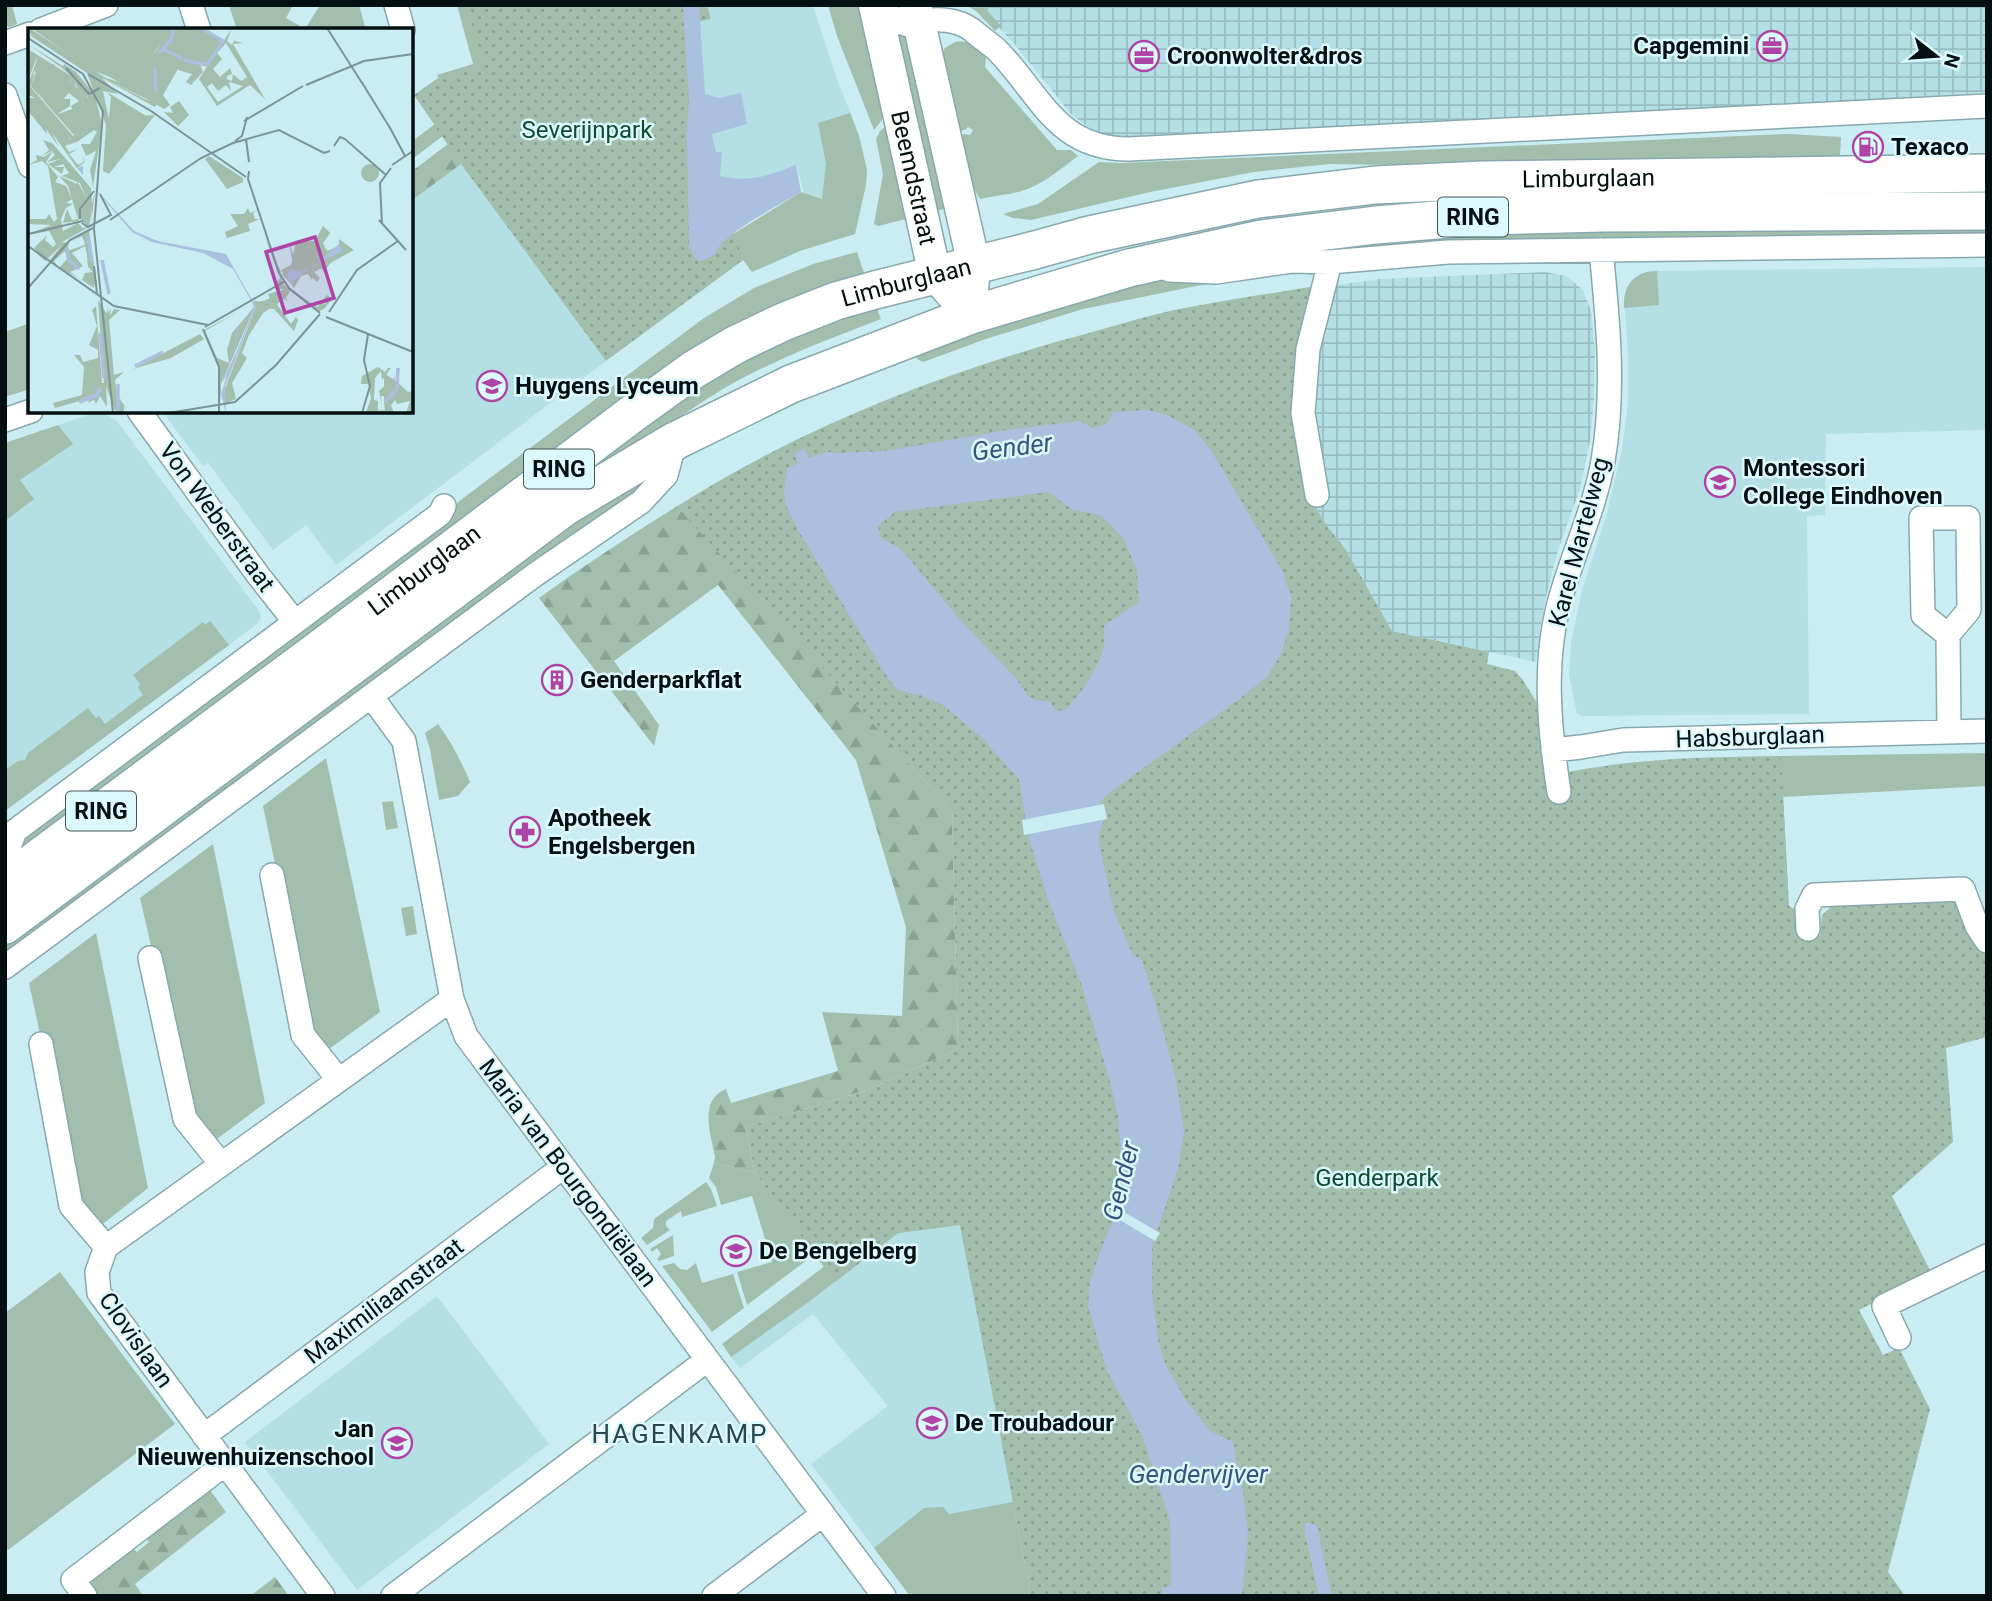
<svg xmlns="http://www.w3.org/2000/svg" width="1992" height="1601" viewBox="0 0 1992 1601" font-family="Roboto,sans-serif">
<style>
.built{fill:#b3dfe5}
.industrial{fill:url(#industrial-grid)}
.green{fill:#a2beac}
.forest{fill:url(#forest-firs)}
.park{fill:url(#park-dots)}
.water{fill:#aac0df;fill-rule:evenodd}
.pier{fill:#c9edf2}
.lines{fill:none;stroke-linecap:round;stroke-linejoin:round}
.street-casing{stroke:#87a9ae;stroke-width:26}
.secondary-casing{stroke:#87a9ae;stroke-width:35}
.primary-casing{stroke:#87a9ae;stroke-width:40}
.street{stroke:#fff;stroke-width:23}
.secondary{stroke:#fff;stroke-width:32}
.primary{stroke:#fff;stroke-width:37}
.labels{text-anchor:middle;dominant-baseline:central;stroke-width:5;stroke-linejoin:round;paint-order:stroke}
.shield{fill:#dcf9fd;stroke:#445558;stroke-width:2}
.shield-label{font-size:23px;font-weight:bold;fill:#030f11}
.poi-label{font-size:24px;font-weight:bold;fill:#030f11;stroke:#dcf9fd;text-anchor:start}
.park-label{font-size:24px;fill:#0d4c2e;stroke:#dcf9fd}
.street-label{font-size:24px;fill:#030f11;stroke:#dcf9fd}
.water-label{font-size:26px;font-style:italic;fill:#34547f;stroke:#dcf9fd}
.neighbourhood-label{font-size:26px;letter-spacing:2px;fill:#28484d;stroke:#dcf9fd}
.inset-river{fill:none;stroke:#aac0df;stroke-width:3.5}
.inset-road{fill:none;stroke:#7a9498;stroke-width:2}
.view{fill:#af44a6;fill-opacity:0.15;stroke:#af44a6;stroke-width:3.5}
.inset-edge{fill:none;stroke:#030f11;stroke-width:3.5}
</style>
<defs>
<pattern id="industrial-grid" width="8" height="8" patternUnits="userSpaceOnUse" patternTransform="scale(1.75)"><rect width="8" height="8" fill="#b3dfe5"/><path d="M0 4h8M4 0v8" fill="none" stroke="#98bec3"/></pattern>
<pattern id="forest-firs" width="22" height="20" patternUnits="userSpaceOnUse" patternTransform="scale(1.75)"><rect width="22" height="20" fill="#a2beac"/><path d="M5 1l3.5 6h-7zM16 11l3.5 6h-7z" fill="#8aa293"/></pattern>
<pattern id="park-dots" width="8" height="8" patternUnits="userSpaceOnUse" patternTransform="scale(1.75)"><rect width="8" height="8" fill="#a2beac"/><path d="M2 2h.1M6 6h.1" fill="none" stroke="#8aa293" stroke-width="1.8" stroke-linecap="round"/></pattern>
</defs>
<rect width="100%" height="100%" fill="#c9edf2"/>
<path class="built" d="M707,5H813L836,77L855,124L864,154L823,199L804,194L797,166L788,172L753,183L720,178L709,147L697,22L710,19Z
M461,164L606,361L336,565L306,525L273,550L208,463L203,466L167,418L166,411H411V201Z
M1987,267V430L1826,434L1825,515L1807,516L1809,714L1583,716L1577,714L1569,675L1571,643L1582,590L1606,517L1622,450L1628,402V355L1624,298L1626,289L1633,279L1648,271Z
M100,413L109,416L117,421L259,611L261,618L258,623L229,645L5,811V443L91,414Z
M960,1225L1031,1596H910L811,1464L888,1406L813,1314L740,1368L731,1357L806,1304L899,1232Z
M437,1296L549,1444L357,1590L245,1442Z"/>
<path class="industrial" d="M978,5H1987V92L1152,157L1117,149L1071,114L1016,46Z
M1546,272L1566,276L1583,290L1591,311L1595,353L1594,399L1590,441L1580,489L1558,550L1548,588L1540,628L1536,662L1392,631L1346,550L1327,526L1311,499L1298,460L1295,424L1314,288L1379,279Z"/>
<path class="green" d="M5,5H12L17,24L9,27L5,25Z
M229,5H293L286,18L305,29L320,5H359L366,30H237Z
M457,5H526L519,60L439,80L437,75L473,64Z
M828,5H862L883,111L882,120L874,130L837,36Z
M966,5H982L1001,26L995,31L976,11Z
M895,30L906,35L947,208L933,212Z
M955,42C969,40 977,46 986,56L985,67L1057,150H1071L1078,156C1063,167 1047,181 1030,188C1014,195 997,195 980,199L970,182L953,136L966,134L970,135L973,130L968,127L965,130L952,132L941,53L945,48Z
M414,95L448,132L411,160V142L435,124Z
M850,113L859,136L867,170L866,185L855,234L800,251L752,272L743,260L694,296L682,277L730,236L801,192L822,199L826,164L818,123Z
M887,125L906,219L878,226L874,224L883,174L876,139L880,131Z
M1788,134L1841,137L1840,156L1483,161L1397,165L1329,164L1254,172L1150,192L1031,220L1013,218L1003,214L1038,204L1099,162L1120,163Z
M1987,221V233L1434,241L1205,262L1398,233Z
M857,252L866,279L831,290L19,854L21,842L446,524L453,515L458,502L704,318L754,288L813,264Z
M1657,271L1659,305L1624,308C1623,286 1634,271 1657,271Z
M1138,279L1205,280L1206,284L1083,309L986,339L923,362L917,359L913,348Z
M874,302L881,319C832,338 773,360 728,386C687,410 650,438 612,465L5,913V899L719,368Z
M30,323V389L5,397V332Z
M58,425L73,444L20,480L34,499L5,521V443Z
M651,471L646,485L537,558L5,957V941L514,559Z
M210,621L229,645L5,811V770L18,761L25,760L28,753L88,708L96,718L99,716L105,724L143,695L138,687L140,684L133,675L203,622L205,625Z
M438,724C452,743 461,761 470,782L458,796L439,800L430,749L425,733Z
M1987,753V786L1783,797L1788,890L1773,756Z
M326,758L380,1012L325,1052L311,1036L263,806Z
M393,801L398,828L386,830L382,802Z
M213,844L265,1103L213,1142L191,1119L140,898Z
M413,906L417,934L406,936L401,908Z
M96,933L148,1188L99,1227L76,1200L29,983Z
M714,1163L755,1173L815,1254L747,1305L737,1272L772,1262L752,1196L721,1205L716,1187L709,1178Z
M942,1177L980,1225L993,1396L960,1225L898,1233L806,1304L731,1357L722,1344Z
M706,1182L711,1189L717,1206L682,1217L681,1211L666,1221V1226L670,1230L647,1245L641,1238L653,1228L654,1219Z
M673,1235L674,1256L659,1261L657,1259L661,1254L657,1248L652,1252L650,1249Z
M674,1263L680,1269L687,1270L696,1263L702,1283L733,1274L744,1308L712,1332L662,1266Z
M60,1272L175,1424L8,1550L5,1546V1313Z
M1021,1441L1015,1513L1031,1596H910L874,1548L924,1508L943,1507L949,1514L1013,1502L1002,1445Z"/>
<path class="forest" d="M448,144L461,164L411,201V172Z
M677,509L681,510L952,811L958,1049L870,1089L746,1127L755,1173L714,1163L715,1157C711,1135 698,1100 726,1089L731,1103L838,1071L822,1012L902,1016L906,927L856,760L718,585L614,661L659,725L654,746L539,598C582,567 626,538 671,510Z
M207,1486L226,1512L135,1584L143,1596H90L86,1591L89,1578L130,1545L137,1552L149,1542L144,1535Z
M275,1577L289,1596H250Z"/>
<path class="park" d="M467,5H707L711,19L698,22L709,146L715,171L743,260L606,361L461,164L414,95L438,78L483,67Z
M1310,287L1312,292L1295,424L1298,460L1311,499L1327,526L1346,550L1392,631L1489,652L1487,664L1515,671L1523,680L1539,706L1541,744L1552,799L1571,796L1568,772C1640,758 1708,757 1781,756L1789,906L1798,911L1803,937L1820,936L1822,915L1832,906L1839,904L1956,900L1982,949L1987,954V1037L1946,1048L1953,1142L1892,1196L1932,1274L1859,1310L1883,1355L1899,1348L1930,1409L1888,1572L1905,1596H1031L960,1225L898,1233L835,1282L755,1173L746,1127L870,1089L958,1049L952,811L681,511L671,510C800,427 948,370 1096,331C1124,323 1151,315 1179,309C1222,301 1266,294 1310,287Z"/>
<path class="water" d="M683,5H699L705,94L719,98L741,93L747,124L712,134L716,152H722L720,176C749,183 768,176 796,165L801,192C780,205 722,233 714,255L699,262L694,257L689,246L687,134L689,99Z
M1148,410L1169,416L1196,431L1214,455L1282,570L1291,597L1289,629L1281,654L1267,677L1238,700L1109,793L1100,802L1104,820L1098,838L1114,912L1133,955L1142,960L1160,1019L1176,1080L1184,1131L1178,1169L1152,1246V1294L1159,1344L1166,1366L1186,1400L1210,1431L1233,1442L1243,1492L1248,1535L1242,1596L1162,1594V1588L1171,1585L1170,1521L1142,1435L1107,1371L1088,1306L1090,1282L1096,1264L1108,1231L1121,1209V1156L1118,1116L1109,1078L1081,983L1048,900L1028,835L1019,779L983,739L943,705L920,695L897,690L882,669L798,530L786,506L784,492L787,468L798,463L794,454L804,449L809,458L828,452L838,453L886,451L1007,430L1079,421L1093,428L1105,425L1112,416V412ZM1048,492L1073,510L1101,515L1124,539L1137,571L1139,602L1104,626C1104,633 1105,642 1103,649C1097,671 1081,694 1065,710L1057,711L1048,701H1038L1028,696L1015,677L962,622L901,549L881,538L878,526L895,512Z
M1309,1522L1317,1526L1332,1596H1319L1304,1529L1305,1524Z"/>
<path class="pier" d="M1104,804L1107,819L1024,835L1022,820Z
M1117,1208L1160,1233L1155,1241L1113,1216Z"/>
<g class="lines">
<g class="street-casing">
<path id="street" d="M191,5L199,30
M396,5L403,30
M879,5C886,12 895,22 905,24C910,26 915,23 920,22C937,18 957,19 972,30C980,37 989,43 997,50C1041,95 1056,149 1129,149L1987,106
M41,30L106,5
M5,43L30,34
M5,95L30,166
M1169,270L1216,272L1292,261L1330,262L1448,252L1987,245
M139,411L258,575L295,622
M5,420L31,411
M1317,495L1303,413L1308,349L1330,262
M1948,635L1923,615L1921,518H1968L1969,610L1948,635L1949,731
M371,696L404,741L452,999L466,1036L884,1596
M1553,750L1581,747L1623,740L1987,731
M1559,792C1549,727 1542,658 1562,593C1575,549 1595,507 1603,461C1615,391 1608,320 1601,250
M5,857L15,831L440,514L444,506
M272,875L303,1035L339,1080
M1808,929L1807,909L1814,895L1963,889L1977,926L1987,941
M150,958L185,1119L221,1164
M5,967L536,574L641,502L666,475L675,441
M41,1044L71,1206L106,1247
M106,1247L452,999
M106,1247L97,1272L99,1293L323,1596
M1899,1338L1884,1306L1987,1256
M204,1436L563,1167
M85,1596L73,1580L225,1464
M393,1596L707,1360
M714,1596L823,1514"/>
</g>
<g class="secondary-casing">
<g id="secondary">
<path id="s1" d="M875,5L935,275L971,315"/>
<path d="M915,5L974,265L972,290"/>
</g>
</g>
<g class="primary-casing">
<g id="primary">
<path id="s2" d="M5,883L313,654L632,414L693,370L735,345L783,322L836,301L875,290L1035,250L1089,235L1258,199L1375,185L1484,180L1987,173"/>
<path d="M5,925L566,506L675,441L791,384L971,315L1129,268L1261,239L1376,225L1485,216L1604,213L1987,211"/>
</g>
</g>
<use href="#street" class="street"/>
<use href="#secondary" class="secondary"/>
<use href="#primary" class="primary"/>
</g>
<defs>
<g id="office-ring" transform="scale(1.575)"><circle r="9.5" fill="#dcf9fd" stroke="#af44a6" stroke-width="1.5"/><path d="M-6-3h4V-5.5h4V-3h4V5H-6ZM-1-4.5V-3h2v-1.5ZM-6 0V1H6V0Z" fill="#af44a6"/></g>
<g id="fuel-ring" transform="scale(1.575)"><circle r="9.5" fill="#dcf9fd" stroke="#af44a6" stroke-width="1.5"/><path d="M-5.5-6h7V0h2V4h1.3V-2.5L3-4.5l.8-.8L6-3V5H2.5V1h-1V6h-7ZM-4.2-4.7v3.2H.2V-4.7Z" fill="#af44a6"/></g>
<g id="school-ring" transform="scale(1.575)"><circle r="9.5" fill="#dcf9fd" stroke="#af44a6" stroke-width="1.5"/><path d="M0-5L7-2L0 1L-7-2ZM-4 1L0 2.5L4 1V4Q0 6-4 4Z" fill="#af44a6"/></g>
<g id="building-ring" transform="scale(1.575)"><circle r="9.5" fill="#dcf9fd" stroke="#af44a6" stroke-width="1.5"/><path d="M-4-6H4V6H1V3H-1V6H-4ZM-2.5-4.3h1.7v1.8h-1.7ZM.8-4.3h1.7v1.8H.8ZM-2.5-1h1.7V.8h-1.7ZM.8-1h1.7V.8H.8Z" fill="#af44a6"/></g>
<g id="pharmacy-ring" transform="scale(1.575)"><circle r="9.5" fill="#dcf9fd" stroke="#af44a6" stroke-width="1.5"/><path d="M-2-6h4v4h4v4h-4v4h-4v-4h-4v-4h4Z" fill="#af44a6"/></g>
</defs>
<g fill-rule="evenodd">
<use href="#office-ring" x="1772" y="46"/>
<use href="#office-ring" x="1144" y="56"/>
<use href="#fuel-ring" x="1868" y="147"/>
<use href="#school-ring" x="492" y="386"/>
<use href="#school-ring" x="1720" y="482"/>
<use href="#building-ring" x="557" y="680"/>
<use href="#pharmacy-ring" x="525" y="832"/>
<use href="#school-ring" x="736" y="1251"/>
<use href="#school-ring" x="932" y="1423"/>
<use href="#school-ring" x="397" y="1443"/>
</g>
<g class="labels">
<g class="shield">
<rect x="1438" y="197.5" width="70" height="39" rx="5"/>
<rect x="524" y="449.5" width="70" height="39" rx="5"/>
<rect x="66" y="791.5" width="70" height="39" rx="5"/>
</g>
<g class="shield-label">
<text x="1473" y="217">RING</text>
<text x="559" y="469">RING</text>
<text x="101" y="811">RING</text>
</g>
<g class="poi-label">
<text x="1749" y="46" text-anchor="end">Capgemini</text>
<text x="1167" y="56">Croonwolter&amp;dros</text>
<text x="1891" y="147">Texaco</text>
<text x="515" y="386">Huygens Lyceum</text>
<text x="1743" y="468">Montessori<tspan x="1743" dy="28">College Eindhoven</tspan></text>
<text x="580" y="680">Genderparkflat</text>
<text x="548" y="818">Apotheek<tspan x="548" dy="28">Engelsbergen</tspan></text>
<text x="759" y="1251">De Bengelberg</text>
<text x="955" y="1423">De Troubadour</text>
<text x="374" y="1429" text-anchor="end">Jan<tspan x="374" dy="28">Nieuwenhuizenschool</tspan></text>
</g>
<g class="park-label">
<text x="587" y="130">Severijnpark</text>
<text x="1377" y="1178">Genderpark</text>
</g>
<g class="street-label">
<text stroke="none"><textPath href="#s1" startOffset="177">Beemdstraat</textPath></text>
<text stroke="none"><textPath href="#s2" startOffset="1783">Limburglaan</textPath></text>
<text stroke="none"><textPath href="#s2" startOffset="1090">Limburglaan</textPath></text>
<text transform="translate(217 517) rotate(54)">Von Weberstraat</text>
<text transform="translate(1579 542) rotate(-75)">Karel Martelweg</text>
<text stroke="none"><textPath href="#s2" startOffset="523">Limburglaan</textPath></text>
<text transform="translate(1750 737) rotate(-2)">Habsburglaan</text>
<text transform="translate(568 1173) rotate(53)">Maria van Bourgondiëlaan</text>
<text transform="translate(384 1301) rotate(-37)">Maximiliaanstraat</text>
<text transform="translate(136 1340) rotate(55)">Clovislaan</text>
</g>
<g class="water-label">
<text transform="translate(1012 447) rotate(-7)">Gender</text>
<text transform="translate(1121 1181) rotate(-76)">Gender</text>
<text x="1198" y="1474">Gendervijver</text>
</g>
<g class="neighbourhood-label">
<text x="680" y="1434">HAGENKAMP</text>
</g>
</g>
<g transform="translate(28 28)">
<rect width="385" height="385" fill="#c9edf2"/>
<path d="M1,0L78,50L115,62L121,72L74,50L90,66L75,63L81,91L127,87L81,146L75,143L78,97L59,45L3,8ZM204,0L199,13L204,17L207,10L206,15L207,13L215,15L205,16L237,71L222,57L189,78L171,51ZM198,15L219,49L213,53L205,46L204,53L198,51L200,48L194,50L204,46L202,40L192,49L185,41L194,31L201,39L189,25ZM201,54L215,58L190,74L179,59L184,55L190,63L198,57L203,63ZM0,12L48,44L67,67L74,97L65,159L62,142L68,123L58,128L53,116H62L69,104L66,102L49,114L37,118L48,113L43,108L34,115L23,103L31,119L0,76V70H11L0,66V56L45,108L71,89L45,106L40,99L45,90L37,95L63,72L53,62L56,77L45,83L43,78L51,73L41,65L35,71H42V78L29,86L30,80H23L10,65L16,63L27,74L22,63L41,52L50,61L45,50L54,58L34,40L0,16L35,38L36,36ZM9,31L27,37L22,44L31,45L12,58L35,46L39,51L9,63L5,59L22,48L15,52L21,44H13L3,57L8,44L6,43L1,54ZM25,123L18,134L30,149L27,154L38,158L44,171L38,175L45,176L38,180L33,191L35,203L50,195L55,200L60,199L52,190L50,193L35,195L39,181L44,192L50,191L40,158L31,148L49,156L48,151L58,169L63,160L64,176L67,164L63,196L64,180L61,199L34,214L41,215L39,223L51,219L57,216L54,208L41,214L61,203L70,265L67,254L66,260L54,252L57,245L65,244L60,239L58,216L59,227L57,218L44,225L55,238L42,244L51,250L31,240L39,231L37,223L26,233L31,240L21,233L34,217L17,233L7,224L11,227L6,220L19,207L17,212L25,219L28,216L21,203L0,207L23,197L0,196V191H18L21,186L26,194L29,191L20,138L14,133L0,137L9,132L8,127L16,129ZM333 145a9 9 0 1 1 18 0a9 9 0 1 1-18 0ZM220,180L222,185L229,182L225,185L227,191H232L220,196L222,203L199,210L197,204L210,198L202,186H216ZM295,198L302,205L294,216L302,226L287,237L271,244L263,240L259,246L265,257L271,247L302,229L304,233L296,244L293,240L286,244L292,250L289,254L280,246L273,247L266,259L249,241L256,257L289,279L294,274L299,277L295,272L299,267L304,271L297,280L290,284L262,263L257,270L262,274L254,270L248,275L263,296L268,289L270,292L266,303L246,281L233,280L236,275L231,274L242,271L240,266L258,261H248L249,255L248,257L246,258L252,250L237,209L254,246L265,236L261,215L266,228L271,226L268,214L290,213ZM70,272L79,286V277L80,285L83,280L82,288L86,281L92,282L81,292L86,347L96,344L87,352L89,366L99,382L96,378V385H88L78,358L79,379L72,368L68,376L66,372L60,375L62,370L27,380L25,375L54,367L56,339L46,327H52L55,334L70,330V322L61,317L69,298L64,282L68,278L74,355H76ZM225,274L226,278L225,283L193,356V376L190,336L178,310L177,307L176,302L208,285L177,303L189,330L201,335L199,322L204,305L226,279ZM350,339L357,344L360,340H363L354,352L353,343L347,350L346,372L350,373V382L356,379L349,383L357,382L356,374L363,369L353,368L354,377L351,363L368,348L363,357L368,353L380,364L385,363V385H378L382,373L369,376L367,372L363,377L366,385H338L343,370L340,356H333L334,348Z" fill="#a2beac" fill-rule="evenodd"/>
<path d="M3,0H112L127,25L133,14L124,0H173L195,12L178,37L172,36L175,44L163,57L158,54L164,46L150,42L156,32L125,68H133L127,79L74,50L121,73L115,62L64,42ZM0,21L51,53L59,69L64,70L71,91L46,107L0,55ZM8,31L27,37L10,46L3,57L7,44L0,53ZM46,51L52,57L56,77L30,86L31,80L23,79L10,66L16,63L25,74H27L31,73L22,63L42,52L50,69ZM64,72L68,79L59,92L69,85L70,89L46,105L40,99L46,89L38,94ZM0,57L48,113L37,118L41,124L50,121L41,126L50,137L56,134L54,127L57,134L49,140L22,102L18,100L19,106L0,83V76L34,115L39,109L43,111L15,76L9,79L17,83L28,100L5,78L12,72L0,67H7L0,64ZM0,87L63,160L58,169L52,155L34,148L41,145L35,136L26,139H36L34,146L20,136L32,131L19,134L27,127L24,123L14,128L21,122L15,112L24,115Z" fill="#a2beac" fill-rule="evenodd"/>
<path d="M77,0H141L127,24L178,37L167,35L165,45L150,41L135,67L142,77L136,81L40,24L46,14L55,17L59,6L71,10ZM79,64L123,91L93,131L84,135L77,129L83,69ZM151,73L161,87L150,98L136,84L145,85L142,79ZM181,128L215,150V154L199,161L177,131ZM295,198L302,205L295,215L299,223L311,218V211L326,222L286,244L284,252L280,246L273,248L266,260L253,242L263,237L268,214L287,213ZM258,260L262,263L258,270L235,285L221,307L214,325L219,330L204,355L208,371L196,376V363L228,279L225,273L235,274ZM172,306L176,311L143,330L105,341ZM356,345L368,353L370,360L356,375Z" fill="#a2beac"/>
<path d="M0,83L49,140L55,138V147L106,203L130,213L198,226L228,279L197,358L198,385L193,366L199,347L194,354L205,331L208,303L226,278L205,241L175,225L124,214L104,204ZM226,279L224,286L206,330L209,303ZM311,216L315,223L280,241L263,256L259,246L262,241L271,244L287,237Z" fill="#aac0df" fill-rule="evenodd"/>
<path class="inset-river" d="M135,21L155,31M131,25L143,12L146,0M156,32L179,37L195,13L173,0M127,40L128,64M60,208L64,235M39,220L41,232L51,241M74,232L81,266M72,305L76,350M107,338L135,324M55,371L68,367L73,360M51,374L71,367M357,374L369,361L370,340M90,385V356"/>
<path class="inset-road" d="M299,0L334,55M0,10L55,46L75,83L66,201L85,385M38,40L61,66L72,60M60,46L123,83L218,149M333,53L362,100M278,57L336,33L385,26M216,93L275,58M361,98L377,128M218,111L221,134M207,113L214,108L219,89M306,118L312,109L317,111L358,147M364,137L385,123M221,143L220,151L251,245L261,260L292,285M52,191V181L66,163M82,192L173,130L205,115L251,102L296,125L302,123M351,192L378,222M54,195L60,199L83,187L72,166M354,196L352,155L363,140M0,206L55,193M0,218L86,278L180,297M66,238L69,266M0,260L42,212L65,200M301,284L329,242L370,213M298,289L385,324M177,299L257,253M175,301L191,339V385M141,385L207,374L248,337L292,286M334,385L342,358L336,332L340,306"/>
<path class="view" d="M287,209L306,270L257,285L238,224Z"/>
<rect width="385" height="385" class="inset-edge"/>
</g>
<rect width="1992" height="1601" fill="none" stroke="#030f11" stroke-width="14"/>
<g transform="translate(1936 56) rotate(107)" stroke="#dcf9fd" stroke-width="5" paint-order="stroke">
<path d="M0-5L12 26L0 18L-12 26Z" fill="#030f11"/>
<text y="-10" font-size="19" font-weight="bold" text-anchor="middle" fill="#030f11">N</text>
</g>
</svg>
